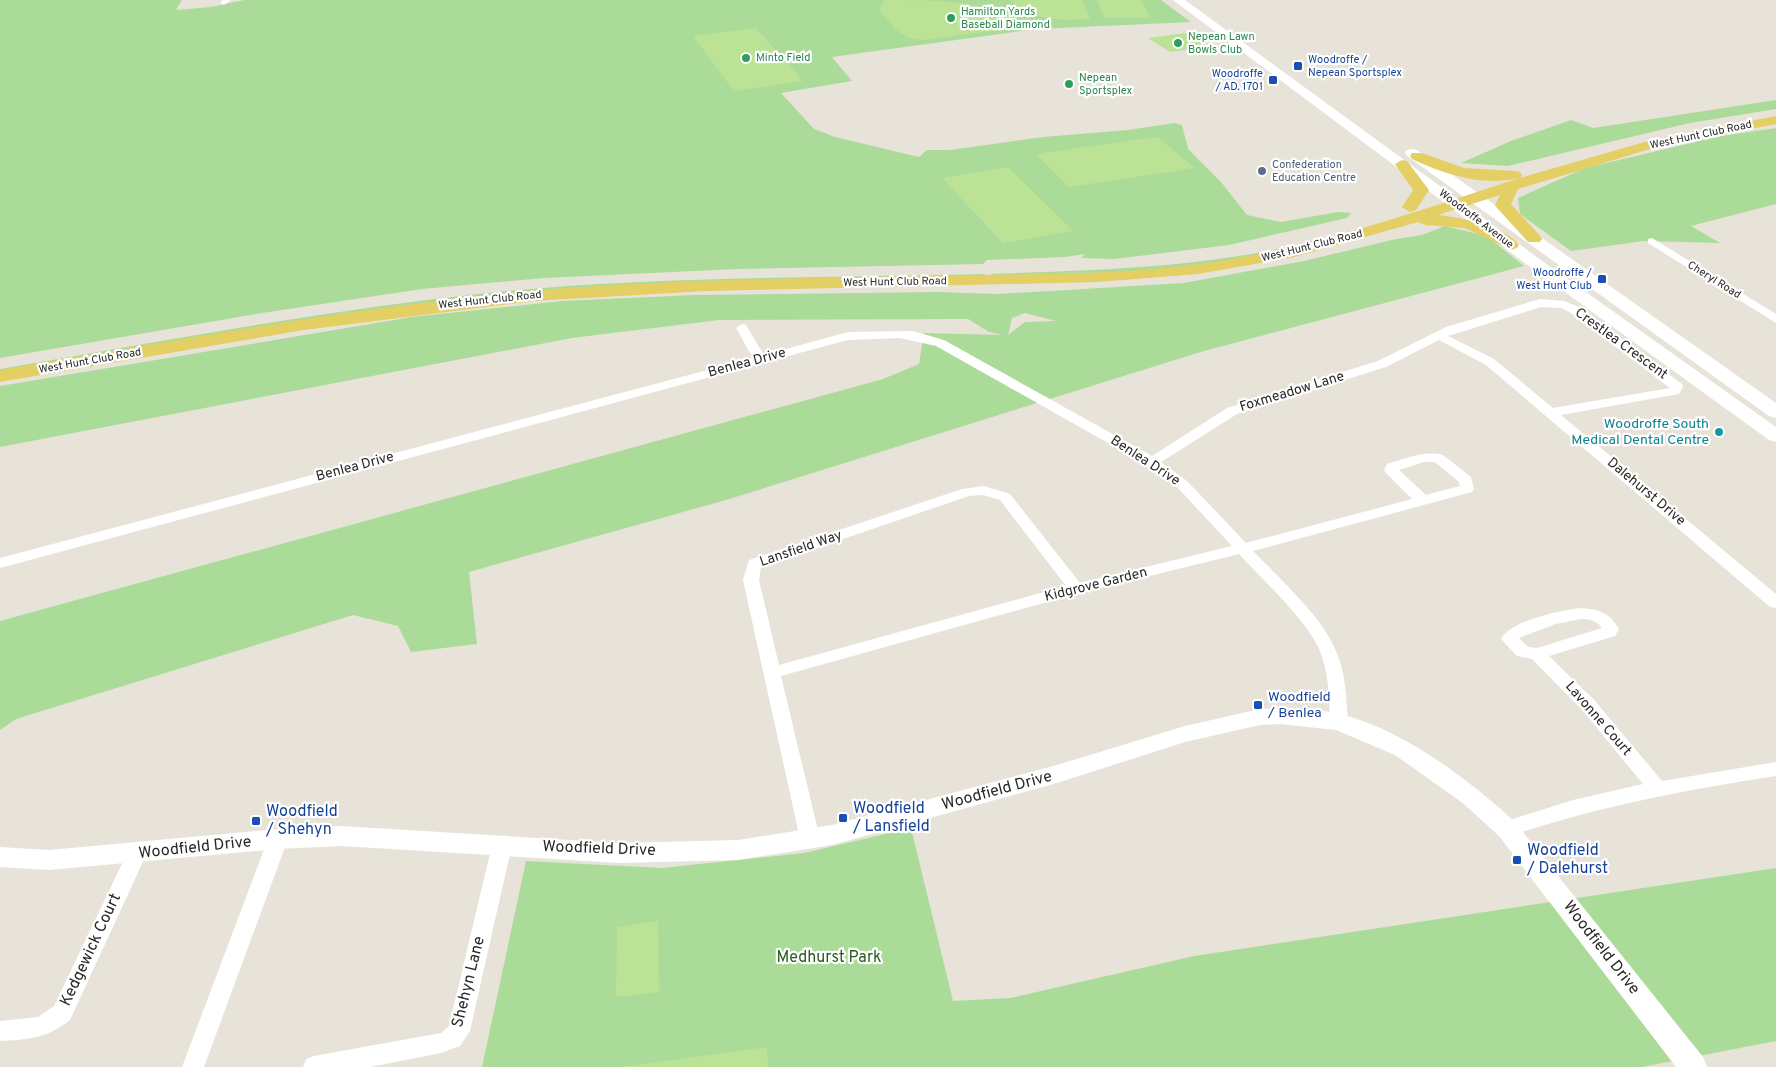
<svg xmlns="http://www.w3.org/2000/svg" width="1776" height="1067" viewBox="0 0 1776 1067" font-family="Overpass,sans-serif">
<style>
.green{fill:#abdb99;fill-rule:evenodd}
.pitch{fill:#bce296}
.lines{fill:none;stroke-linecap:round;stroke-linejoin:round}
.minor{fill:#fff;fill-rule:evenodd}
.tertiary{fill:#fff;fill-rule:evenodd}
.secondary{fill:#fff;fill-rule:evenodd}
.primary{fill:#e3cf63;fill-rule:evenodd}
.leisure-dot{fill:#2e9e5b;stroke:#fff;stroke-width:2}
.transit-dot{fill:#1a4fb4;stroke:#fff;stroke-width:2}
.service-dot{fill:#5c6f8a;stroke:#fff;stroke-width:2}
.culture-dot{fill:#0f9aa8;stroke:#fff;stroke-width:2}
.labels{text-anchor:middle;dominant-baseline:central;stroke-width:4.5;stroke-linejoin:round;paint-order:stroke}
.far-leisure-label{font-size:11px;fill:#27864d;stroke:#fff;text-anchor:start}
.far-transit-label{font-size:11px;fill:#164399;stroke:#fff;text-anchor:end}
.far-street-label{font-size:11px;fill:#272727;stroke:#fff}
.far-service-label{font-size:11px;fill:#4e5e75;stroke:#fff;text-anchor:start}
.street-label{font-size:14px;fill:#272727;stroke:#fff}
.culture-label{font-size:14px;fill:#0d838f;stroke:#fff;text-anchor:end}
.transit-label{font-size:14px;fill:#164399;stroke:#fff;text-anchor:start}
.near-street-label{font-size:16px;fill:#272727;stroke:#fff}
.near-transit-label{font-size:16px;fill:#164399;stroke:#fff;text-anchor:start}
.near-park-label{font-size:16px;fill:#275c1f;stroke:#fff}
</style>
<rect width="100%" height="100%" fill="#e8e3d9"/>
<path class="green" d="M0,0H182L176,10L211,7L244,0H1161L1191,22L1036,29L832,57L852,81L781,93L814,129L835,137L919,157L927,150H950L1043,137L1128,130L1174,123L1182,125L1188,149L1221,182L1247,215L1281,222L1338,212L1351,213L1347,218L1229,245L1114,259L1081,258L1085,254L1065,257L987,260L983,264L737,269L544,278L422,289L262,313L0,358Z
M1776,100V109L1690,123L1508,166L1461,163L1511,141L1571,120L1593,128Z
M1776,128V204L1691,226L1720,243L1644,241L1571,251L1520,214L1518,198L1585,168L1721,136Z
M1445,226L1487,236L1524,266L1204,351L726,500L469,572L477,644L411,652L398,626L353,615L16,719L0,730V621L883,379L919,364L924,333L1003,335L989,332L968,319L719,320L572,338L0,447V386L412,317L563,301L694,295L938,292L997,294L1184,283L1304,261L1396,239L1422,235ZM1025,313L1056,321L1025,322L1008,335L1012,318Z
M1320,239L1322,240L1315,243L1214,264L1126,272L990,276L991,274C1101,270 1212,268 1320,239Z
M984,274L985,276L565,290L0,373V369C165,341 330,309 497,292C658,276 822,278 984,274Z
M911,828L953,1001L1010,998L1194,956L1776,868V1041L1642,1067H482L526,861L662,868L804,853Z"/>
<path class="pitch" d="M885,0C932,0 984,0 1023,23L1001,30L923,40C900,40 893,25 879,10Z
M1011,0H1083L1090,19C1061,20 1032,22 1011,0Z
M1097,0H1142L1150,18H1104Z
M756,28L763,36L803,81L734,91L693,36Z
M1186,33L1208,47L1170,52L1148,38Z
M1157,137L1195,168L1069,187L1036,154Z
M1008,167L1073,231L1003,243L942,178Z
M658,921L659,992L616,997L617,927Z
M767,1047L768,1067H621Z"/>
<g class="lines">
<path class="minor" d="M223,0H231L224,5L220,3Z
M1652,238L1776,314V323L1648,243V239Z
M1540,299L1564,301L1579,307L1682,384L1683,387L1679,394L1561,415L1776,594V608L1770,607L1486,365L1439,340L1386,367L1237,414L1161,462L1187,481L1246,543L1412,499L1386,473L1384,470L1387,464C1405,459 1424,450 1443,455L1471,477L1474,489L1472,492L1253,551C1278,577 1323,617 1336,651C1346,674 1346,697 1348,722L1345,727L1339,729L1333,727L1330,722C1329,697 1329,672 1319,649C1307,621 1261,578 1239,554L1076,594L781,676L820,839L817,845L810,847L803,845L800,839L743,580L749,560L962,489L984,486L1010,494L1080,583L1232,546L1177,487L1147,465L936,346L900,338L848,340L0,568V558L753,358L736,328L742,324L746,325L764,355L848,332L913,331L944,340L1152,456L1227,408L1378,361L1446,327ZM1541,307L1562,308L1571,313L1670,388L1553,408L1494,359L1448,336ZM1424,462H1435L1459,482L1460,486L1426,495L1399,470ZM983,495L1000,500L1066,586L779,665L759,580L761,567L969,496Z
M1580,608C1599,609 1610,613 1619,629L1615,636L1549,656L1595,701L1662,781L1776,762V776C1684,790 1595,807 1507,837L1500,835L1497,829L1500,823L1573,800L1643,784L1583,711L1532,659L1517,656L1501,639C1512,620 1559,611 1580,608ZM1580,619C1590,619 1596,620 1602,628L1537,648L1528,647L1519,638L1556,624Z
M278,831L285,833L288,839L204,1067H182L268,839L271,833Z
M502,837L509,839L512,845L470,1031L460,1046L441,1053L370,1067H303L306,1059L314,1056L441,1033L449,1026L492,845L495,839Z
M137,845L144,847L147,853L70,1020C48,1038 27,1040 0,1041V1021L38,1017L54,1006L130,847Z"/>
<path class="tertiary" d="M1280,708C1300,710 1322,709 1341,714C1405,731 1467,778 1515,822L1703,1057L1707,1067H1676L1499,836L1464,804L1395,755L1336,730L1280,724L1260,725L1185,742L1057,783L832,845L738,860L618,863L341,846L278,849L49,870L0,867V847L49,850L278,829L341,826L618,843L738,840L832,825L1057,765L1185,726L1260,709Z"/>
<path class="secondary" d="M1173,0H1185L1545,263L1776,427V442L1769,440L1533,269Z
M1412,149L1417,150L1776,403V418L1769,416L1407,156L1405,153L1407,150Z"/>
<path class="primary" d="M1776,116V124L1650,149L1518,189L1511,204L1540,236L1542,239L1540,242H1528L1497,208L1495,205L1500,195L1438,215C1459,217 1507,227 1519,245L1517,248L1511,250L1465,228L1425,225L1418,222L1294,257L1198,274L1098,282L707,291L533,301L304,330L0,382V370C203,336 406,297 612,285C733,278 854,278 975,275C1049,274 1125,274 1199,264C1309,249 1414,213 1519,178C1484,187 1443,174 1412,159L1410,156L1412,153H1422L1464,168L1515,171L1520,172L1522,175L1520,178L1648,141Z
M1402,160L1407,161L1429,190L1416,210L1410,212L1402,207L1413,190L1395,164Z"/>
</g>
<g class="leisure-dot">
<circle cx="951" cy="18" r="5"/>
<circle cx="1178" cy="43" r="5"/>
<circle cx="746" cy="58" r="5"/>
<circle cx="1069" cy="84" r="5"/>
</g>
<g class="transit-dot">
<rect x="1293" y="61" width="10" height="10" rx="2.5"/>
<rect x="1268" y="75" width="10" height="10" rx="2.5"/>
<rect x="1597" y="274" width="10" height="10" rx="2.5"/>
<rect x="1253" y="700" width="10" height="10" rx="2.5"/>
<rect x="838" y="813" width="10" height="10" rx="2.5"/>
<rect x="251" y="816" width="10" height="10" rx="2.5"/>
<rect x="1512" y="855" width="10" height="10" rx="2.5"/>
</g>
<circle class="service-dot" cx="1262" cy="171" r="5"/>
<circle class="culture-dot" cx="1719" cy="432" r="5"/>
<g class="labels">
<g class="far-leisure-label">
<text x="961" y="12">Hamilton Yards<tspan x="961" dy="13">Baseball Diamond</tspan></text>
<text x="1188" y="37">Nepean Lawn<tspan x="1188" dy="13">Bowls Club</tspan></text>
<text x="756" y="58">Minto Field</text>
<text x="1079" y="78">Nepean<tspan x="1079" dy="13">Sportsplex</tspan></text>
</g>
<g class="far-transit-label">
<text x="1308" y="60" text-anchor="start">Woodroffe /<tspan x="1308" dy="13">Nepean Sportsplex</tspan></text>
<text x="1263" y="74">Woodroffe<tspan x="1263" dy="13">/ AD. 1701</tspan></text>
<text x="1592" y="273">Woodroffe /<tspan x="1592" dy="13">West Hunt Club</tspan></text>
</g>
<g class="far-street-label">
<text transform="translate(1701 135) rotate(-12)">West Hunt Club Road</text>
<text transform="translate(1476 219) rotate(37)">Woodroffe Avenue</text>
<text transform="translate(1312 246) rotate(-14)">West Hunt Club Road</text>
<text transform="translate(1714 280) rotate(32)">Cheryl Road</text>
<text transform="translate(895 282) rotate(-1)">West Hunt Club Road</text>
<text transform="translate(490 300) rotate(-6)">West Hunt Club Road</text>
<text transform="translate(90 361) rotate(-10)">West Hunt Club Road</text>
</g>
<g class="far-service-label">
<text x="1272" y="165">Confederation<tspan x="1272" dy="13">Education Centre</tspan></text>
</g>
<g class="street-label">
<text transform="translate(1621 344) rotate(36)">Crestlea Crescent</text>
<text transform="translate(747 363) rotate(-15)">Benlea Drive</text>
<text transform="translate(1292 392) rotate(-17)">Foxmeadow Lane</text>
<text transform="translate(1145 461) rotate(33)">Benlea Drive</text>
<text transform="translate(355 467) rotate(-15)">Benlea Drive</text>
<text transform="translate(1646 492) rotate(40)">Dalehurst Drive</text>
<text transform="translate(801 549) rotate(-19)">Lansfield Way</text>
<text transform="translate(1096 585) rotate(-14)">Kidgrove Garden</text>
<text transform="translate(1598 719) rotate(49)">Lavonne Court</text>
</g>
<g class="culture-label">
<text x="1709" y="424">Woodroffe South<tspan x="1709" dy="16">Medical Dental Centre</tspan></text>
</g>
<g class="transit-label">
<text x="1268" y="697">Woodfield<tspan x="1268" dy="16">/ Benlea</tspan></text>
</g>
<g class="near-street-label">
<text transform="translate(997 791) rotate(-15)">Woodfield Drive</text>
<text transform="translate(195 848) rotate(-6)">Woodfield Drive</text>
<text transform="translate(599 849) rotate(2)">Woodfield Drive</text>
<text transform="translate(1601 948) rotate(52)">Woodfield Drive</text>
<text transform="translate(91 950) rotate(-65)">Kedgewick Court</text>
<text transform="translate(469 982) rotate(-76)">Shehyn Lane</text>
</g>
<g class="near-transit-label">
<text x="853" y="809">Woodfield<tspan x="853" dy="18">/ Lansfield</tspan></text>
<text x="266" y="812">Woodfield<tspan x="266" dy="18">/ Shehyn</tspan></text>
<text x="1527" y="851">Woodfield<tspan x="1527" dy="18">/ Dalehurst</tspan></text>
</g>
<g class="near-park-label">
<text x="829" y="958">Medhurst Park</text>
</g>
</g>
</svg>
